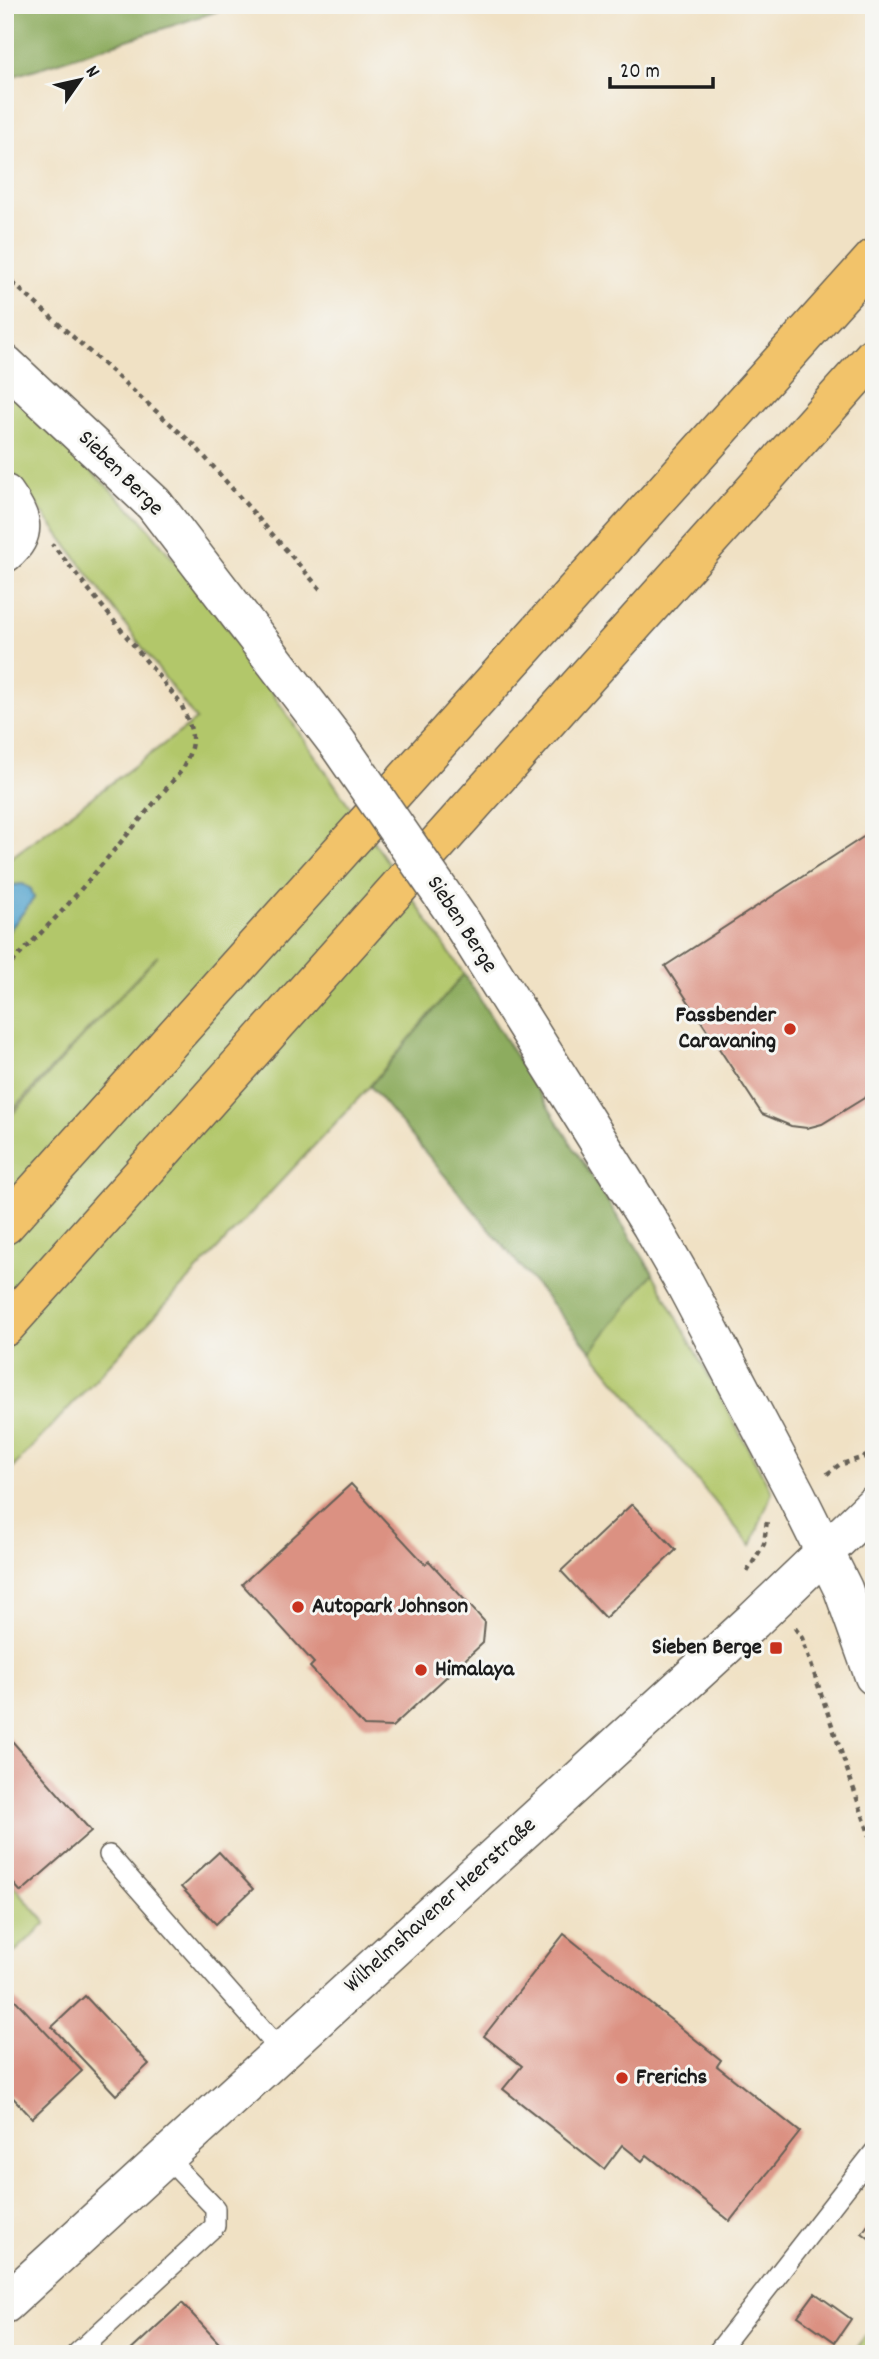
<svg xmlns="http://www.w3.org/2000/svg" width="879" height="2359" viewBox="0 0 879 2359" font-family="Dekko,sans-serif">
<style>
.green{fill:#b2c76b;stroke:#677244;stroke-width:2}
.forest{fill:#8dac5f;stroke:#54643e;stroke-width:2}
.water{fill:#54a4ce;stroke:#386075;stroke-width:2}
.building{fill:#db9182}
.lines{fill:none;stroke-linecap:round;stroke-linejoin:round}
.service-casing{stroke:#666157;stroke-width:22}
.minor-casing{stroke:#666157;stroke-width:41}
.tertiary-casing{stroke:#666157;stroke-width:41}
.motorway-casing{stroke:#666157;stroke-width:41}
.path{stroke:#666157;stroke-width:4.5;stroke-dasharray:5 5;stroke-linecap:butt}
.service{stroke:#fff;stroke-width:19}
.minor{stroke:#fff;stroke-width:38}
.tertiary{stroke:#fff;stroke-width:38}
.motorway{stroke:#f2c36a;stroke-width:38}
.minor-bridge-casing{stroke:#666157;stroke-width:41;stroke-linecap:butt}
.minor-bridge{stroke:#fff;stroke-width:38}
.poi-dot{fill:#c8321e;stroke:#f6f6f2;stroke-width:2.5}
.labels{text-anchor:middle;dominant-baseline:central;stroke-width:6;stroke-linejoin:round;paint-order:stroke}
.street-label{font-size:23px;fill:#1c1c1c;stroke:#f6f6f2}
.poi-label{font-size:23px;font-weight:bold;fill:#1c1c1c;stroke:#f6f6f2;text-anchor:start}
</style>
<rect width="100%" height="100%" fill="#f6f6f2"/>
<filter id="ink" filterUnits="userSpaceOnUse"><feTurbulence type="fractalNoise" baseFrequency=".0143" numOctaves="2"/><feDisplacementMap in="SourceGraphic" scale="14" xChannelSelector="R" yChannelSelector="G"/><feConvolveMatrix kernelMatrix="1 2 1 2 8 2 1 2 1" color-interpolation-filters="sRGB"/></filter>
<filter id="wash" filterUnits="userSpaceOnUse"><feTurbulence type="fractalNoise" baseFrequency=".00686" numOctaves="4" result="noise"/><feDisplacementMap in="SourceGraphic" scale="28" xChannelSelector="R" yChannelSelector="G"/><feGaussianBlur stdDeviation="1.57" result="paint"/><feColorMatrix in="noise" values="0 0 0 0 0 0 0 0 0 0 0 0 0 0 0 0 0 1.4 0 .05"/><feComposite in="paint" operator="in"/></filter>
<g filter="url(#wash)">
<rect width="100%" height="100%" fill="#f0e1c4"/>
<path class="green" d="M5,388L141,519L228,628L464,974L370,1086L5,1476V1122L158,955L5,1118V936L34,898L23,884L5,886V862L196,720L5,462Z
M651,1270L772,1492L751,1546L591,1351Z
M5,1876L46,1923L5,1961Z
M874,2325V2354H851Z"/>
<path class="forest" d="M5,5H237L5,79Z
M464,974L653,1273L591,1351L370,1086Z"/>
<path class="water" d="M23,884L31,889L34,898L5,936V886Z"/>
<g id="blocks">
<path class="building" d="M874,830V1092L822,1124L807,1128L791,1126L762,1114L665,966Z
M351,1484L425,1564L429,1561L485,1622L483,1643L392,1727L364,1726L310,1667L314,1663L242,1584Z
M632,1504L676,1550L605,1618L561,1571Z
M5,1733L91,1831L21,1892L5,1874Z
M219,1852L253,1889L216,1924L181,1887Z
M564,1934L721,2060L717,2066L800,2132L730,2221L647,2155L642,2161L622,2145L604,2169L503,2089L522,2066L484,2036Z
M5,1989L82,2071L32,2118L5,2089Z
M85,1996L149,2064L116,2095L52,2027Z
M874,2217V2242L862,2233Z
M815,2293L851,2319L835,2342L798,2316Z
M182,2303L229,2354H127Z"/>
</g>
</g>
<g filter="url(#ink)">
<use href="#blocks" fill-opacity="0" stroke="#666157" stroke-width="2"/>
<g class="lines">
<g class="service-casing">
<path id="service" d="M109,1855L281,2051
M76,2354L215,2226V2208L165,2156
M716,2354L874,2152"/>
</g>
<g class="minor-casing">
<path id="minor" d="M5,364L154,504L338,744
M5,494C21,516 29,533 5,553
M463,925L651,1225L685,1284L797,1496L843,1589L874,1676"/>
</g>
<g class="tertiary-casing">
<path id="tertiary" d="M5,2304L753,1621L874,1505"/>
</g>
<g class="motorway-casing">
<path id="motorway" d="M5,1225L874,258
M5,1327L874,356"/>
</g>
<path class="path" d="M5,276L195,446L322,591
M5,970L65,908L182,770C197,740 194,734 181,704L52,544
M827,1474L839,1465L874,1454
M747,1572L764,1544L767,1520
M795,1628L802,1638L874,1848"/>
<use href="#service" class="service"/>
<use href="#minor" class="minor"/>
<use href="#tertiary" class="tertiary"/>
<use href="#motorway" class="motorway"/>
<g class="minor-bridge-casing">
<path id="minor-bridge" d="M338,744L463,925"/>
</g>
<use href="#minor-bridge" class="minor-bridge"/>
</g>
</g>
<g class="poi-dot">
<circle cx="790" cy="1029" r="7"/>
<circle cx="298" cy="1607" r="7"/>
<rect x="769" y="1641" width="14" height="14" rx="3.5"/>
<circle cx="421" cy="1670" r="7"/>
<circle cx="622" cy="2078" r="7"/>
</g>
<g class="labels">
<g class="street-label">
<text transform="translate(120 474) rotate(45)">Sieben Berge</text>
<text transform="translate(461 925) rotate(57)">Sieben Berge</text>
<text transform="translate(441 1906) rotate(-42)">Wilhelmshavener Heerstraße</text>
</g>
<g class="poi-label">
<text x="776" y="1016" text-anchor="end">Fassbender<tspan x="776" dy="26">Caravaning</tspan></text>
<text x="312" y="1607">Autopark Johnson</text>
<text x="762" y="1648" text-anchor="end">Sieben Berge</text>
<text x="435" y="1670">Himalaya</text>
<text x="636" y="2078">Frerichs</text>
</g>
</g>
<rect width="879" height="2359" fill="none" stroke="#f6f6f2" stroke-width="28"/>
<g transform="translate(80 80) rotate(56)" stroke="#f6f6f2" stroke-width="5" paint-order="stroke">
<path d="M0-5L12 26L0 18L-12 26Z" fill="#1c1c1c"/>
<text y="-10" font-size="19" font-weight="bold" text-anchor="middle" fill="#1c1c1c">N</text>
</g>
<path d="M610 77v10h103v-10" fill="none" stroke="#1c1c1c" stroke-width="3.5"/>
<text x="620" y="77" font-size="21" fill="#1c1c1c" stroke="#f6f6f2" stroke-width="5" paint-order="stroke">20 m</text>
</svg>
